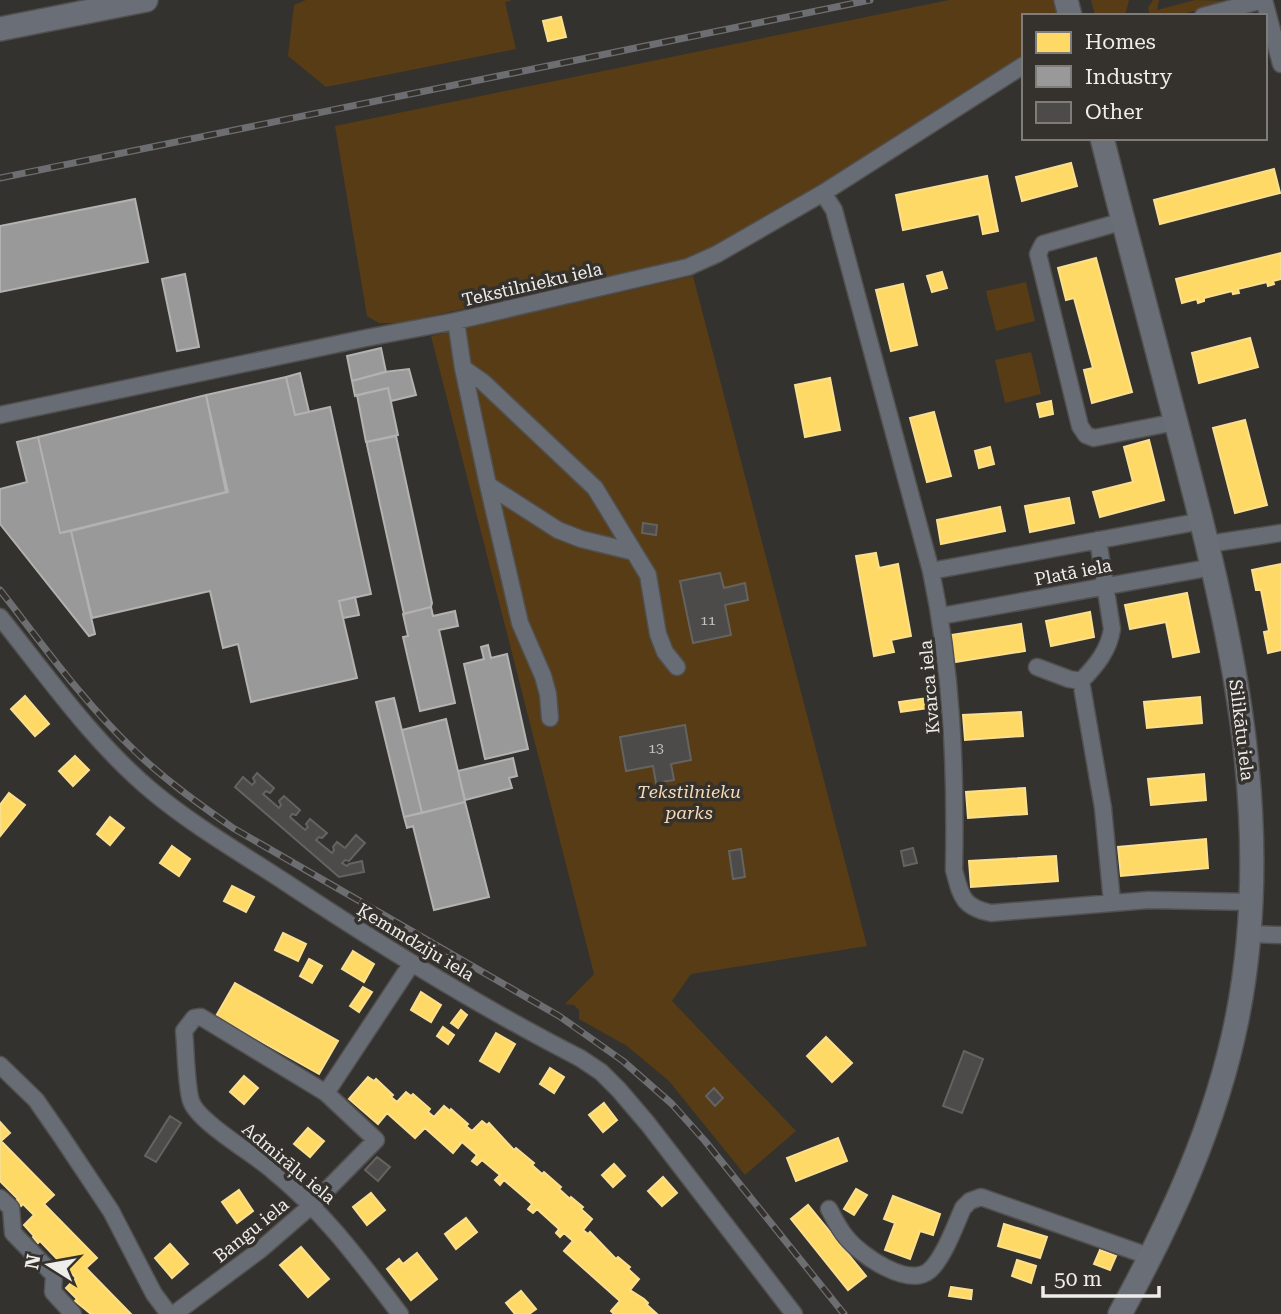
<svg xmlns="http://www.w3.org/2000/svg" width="1281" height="1314" viewBox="0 0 1281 1314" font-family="'Roboto Serif',serif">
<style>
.green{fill:#573c15}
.homes{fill:#ffd966;stroke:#fadf8e;stroke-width:2}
.industry{fill:#999;stroke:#b3b2b1;stroke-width:2}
.building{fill:#4d4b49;stroke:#646360;stroke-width:2}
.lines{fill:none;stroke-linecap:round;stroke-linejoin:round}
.street-casing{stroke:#51504e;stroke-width:19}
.secondary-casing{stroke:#51504e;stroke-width:26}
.street{stroke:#676c75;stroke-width:16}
.secondary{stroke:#696e77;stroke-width:23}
.rail-casing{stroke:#6d6e72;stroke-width:7}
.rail{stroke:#35322e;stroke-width:4.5;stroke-dasharray:13;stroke-linecap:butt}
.labels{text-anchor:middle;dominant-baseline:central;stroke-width:7;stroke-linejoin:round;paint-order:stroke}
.number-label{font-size:14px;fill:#c6c4c2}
.street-label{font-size:18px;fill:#efedea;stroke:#35322e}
.park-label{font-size:18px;font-style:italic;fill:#f7d9b4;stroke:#35322e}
</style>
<rect width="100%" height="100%" fill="#34322f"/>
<path class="green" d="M306,0H513L505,2L516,49L326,87L288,56L294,5Z
M949,0H1054L1058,16H1024V57L718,248L674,262L400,323H379L367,316L335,126Z
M1091,0H1129L1125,16H1095Z
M1153,0H1159L1157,10L1195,0L1232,1L1175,16H1150L1148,8Z
M693,276L867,946L691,974L672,1001L796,1131L745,1175L669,1081L627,1046L579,1019V1010L574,1005L565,1004L594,974L431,336Z
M1026,282L1035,321L996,331L986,291Z
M1031,352L1041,394L1005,403L995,360Z"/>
<path class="homes" d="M561,17L566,37L548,41L543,21Z
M1071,163L1077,186L1022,201L1016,177Z
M1274,169L1280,193L1160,224L1154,200Z
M987,176L998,231L983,234L979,214L903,230L896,195Z
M1281,253V279L1273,281L1274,284L1268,286L1267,282L1238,289L1239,293L1233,294L1232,291L1204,298V301L1198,303L1197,299L1182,303L1176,279Z
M1096,258L1132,392L1092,403L1084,370L1093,368L1074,298L1066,300L1058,268Z
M942,272L947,288L932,292L927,276Z
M903,284L917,345L891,351L876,290Z
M1250,338L1258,367L1199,383L1192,353Z
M830,378L840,430L805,437L795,385Z
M1051,401L1053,414L1040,417L1037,404Z
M934,412L951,476L927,482L910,418Z
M1245,420L1267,505L1235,513L1213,428Z
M1149,440L1164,500L1100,517L1093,492L1133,482L1124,447Z
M990,447L994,464L979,468L975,451Z
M1069,498L1074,523L1030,532L1025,506Z
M1000,507L1005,531L941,544L937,520Z
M876,553L879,568L898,564L911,636L891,640L894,652L874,656L856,556Z
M1281,564V650L1268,653L1264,632L1269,631L1261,590H1256L1252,570Z
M1187,593L1199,652L1173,657L1166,622L1130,629L1125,605Z
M1090,612L1094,637L1051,646L1046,621Z
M1021,624L1025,651L955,662L951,635Z
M25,696L49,724L35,736L11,709Z
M1200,697L1202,723L1147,728L1144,702Z
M927,698L929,708L901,712L899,702Z
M1021,712L1023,736L965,740L963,715Z
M75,756L89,770L73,786L59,771Z
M1204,774L1206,800L1151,805L1148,779Z
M1025,788L1027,814L968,818L966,792Z
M9,793L25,805L1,835L0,805Z
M110,817L124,828L110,845L97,834Z
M1206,839L1208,868L1121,876L1118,847Z
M172,846L190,859L179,876L160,863Z
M1056,856L1058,881L971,887L969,861Z
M232,886L254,897L246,912L224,901Z
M283,933L306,944L298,961L275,950Z
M353,951L374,964L364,982L342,969Z
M309,959L322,966L312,983L300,976Z
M235,983L338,1041L319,1074L216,1016Z
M363,987L372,992L359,1012L350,1006Z
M421,992L441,1005L431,1022L411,1010Z
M461,1010L467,1015L458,1028L451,1023Z
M443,1027L454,1035L448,1044L437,1036Z
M496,1033L515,1044L499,1072L480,1061Z
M826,1037L852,1063L832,1082L807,1056Z
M550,1068L564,1077L554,1093L540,1084Z
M244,1076L258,1088L244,1104L230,1092Z
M368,1077L374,1081L376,1079L393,1095L391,1097L397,1102L406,1092L411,1096L413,1094L430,1109L428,1112L434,1117L444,1106L450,1111L451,1109L468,1124L466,1126L472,1131L482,1121L487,1125L489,1123L514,1150L516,1148L534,1163L532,1165L542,1174L544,1172L561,1187L559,1189L570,1199L571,1197L583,1207L581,1209L592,1219L583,1230L588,1234L590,1232L616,1259L618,1257L630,1267L628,1269L639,1279L630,1290L644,1299L648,1303L647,1305L657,1314H614L611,1311L620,1301L564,1251L573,1241L564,1233L560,1237L556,1233L559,1229L537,1209L533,1213L528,1209L532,1204L504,1180L500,1185L495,1180L500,1175L482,1160L477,1165L472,1161L477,1155L462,1142L453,1153L425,1128L415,1138L387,1113L378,1124L349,1099Z
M604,1103L617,1120L603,1132L589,1115Z
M0,1122L10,1133L1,1141L54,1195L44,1204L97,1258L86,1268L131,1314H91L75,1301L77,1299L66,1288L76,1278L65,1267L64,1269L59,1264L60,1262L40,1241L38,1243L33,1237L34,1236L24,1225L34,1215L23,1204L21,1206L16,1201L18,1199L0,1181Z
M308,1128L324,1141L310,1157L294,1144Z
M838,1138L847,1161L796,1181L787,1158Z
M614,1164L625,1176L613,1187L602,1175Z
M663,1177L677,1193L662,1206L648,1191Z
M856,1189L867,1195L854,1215L844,1209Z
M239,1190L253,1211L237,1223L222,1202Z
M371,1193L385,1210L367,1225L353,1207Z
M893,1196L940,1214L933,1235L920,1231L910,1259L885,1250L895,1223L884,1219Z
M808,1205L866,1276L848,1290L791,1219Z
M466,1218L477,1232L456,1249L445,1234Z
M1004,1224L1047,1237L1040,1258L998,1246Z
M170,1244L188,1264L172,1278L155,1258Z
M301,1247L329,1279L308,1297L280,1265Z
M1100,1250L1116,1256L1110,1270L1094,1264Z
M417,1253L437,1279L411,1300L387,1269L399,1259L403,1264Z
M1017,1260L1036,1266L1031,1283L1012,1276Z
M951,1287L972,1290L971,1299L949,1296Z
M521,1291L536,1309L529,1314H515L506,1303Z"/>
<path class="industry" d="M135,199L148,262L0,292V226Z
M185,274L199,347L177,351L162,279Z
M381,348L386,372L352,381L347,356Z
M409,369L416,395L391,401L388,388L355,396L352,381L384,372Z
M300,373L309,412L295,415L286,377Z
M286,377L295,415L330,407L371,594L339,601L357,678L251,702L238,644L223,648L210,591L92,618L71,531L228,492L206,395Z
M388,388L398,435L366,442L357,395Z
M206,395L226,492L60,533L38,437Z
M396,436L432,603L431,607L404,614L367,445V442Z
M38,437L60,533L71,531L95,634L89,636L0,524V489L27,482L17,442Z
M355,597L359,615L343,618L339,601Z
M431,607L433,616L455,611L458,626L439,630L455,703L420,711L403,637L408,636L403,614Z
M488,645L491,658L507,654L528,749L485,759L464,664L484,659L481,647Z
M394,698L422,813L404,817L376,702Z
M446,719L465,802L422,813L402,730Z
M513,758L517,776L509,778L512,788L465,800L458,771Z
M465,802L489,897L434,910L413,826L407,828L404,817Z"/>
<path class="building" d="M643,523L657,525L656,535L642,533Z
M720,573L724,588L745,583L748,600L725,605L731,635L693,643L680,581Z
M685,725L691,760L671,764L674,780L656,783L653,766L626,771L620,737Z
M257,773L274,788L270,793L266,791L263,794L279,808L281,805L279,801L284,796L300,810L296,815L292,814L290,817L305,830L308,827L306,824L310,819L327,833L322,838L319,837L316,840L332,853L334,850L333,847L337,842L345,848L356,835L365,843L349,861L345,860L342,863L347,866L349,864L362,861L364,872L339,877L235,787L243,777L252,785L255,782L253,778Z
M913,848L917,863L904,866L901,851Z
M741,849L745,877L733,879L729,851Z
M964,1051L983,1059L962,1113L943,1106Z
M714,1088L723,1098L715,1106L706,1096Z
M170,1116L181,1123L156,1162L145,1156Z
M377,1157L390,1167L378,1181L365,1170Z"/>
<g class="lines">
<g class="street-casing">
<path id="street" d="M1264,0L1281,64
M1203,16L1263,0
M823,193L834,210L931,571C952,670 956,769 954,870C961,896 962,907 991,913L1149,900L1252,902
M1124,221L1043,244L1038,254L1080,426L1086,435L1094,438L1176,422
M456,321L463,368L488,485L558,530L581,539L634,552
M463,368L483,382L595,488L648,575L658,634L665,652L677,667
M0,415L366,338L456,321L688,267L717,254L823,193L1024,65
M488,485L520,623L543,676L548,694L550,718
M1208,544L1281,533
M931,571L1202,521
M941,616L1213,567
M0,617C48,677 94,743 153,792C194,826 241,853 285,882C380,945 478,1006 580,1058L601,1072L619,1090L648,1124L794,1314
M1037,667L1069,679L1081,681L1103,808L1112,902
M1081,681C1096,666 1109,650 1112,629L1098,540
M1250,934L1281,935
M0,1065L36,1100L61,1136L111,1211L154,1294L169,1314
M326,1093L201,1017L194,1018L184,1031C186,1049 186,1086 191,1101C198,1122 254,1154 272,1170C325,1213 359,1260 400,1314
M0,1198L11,1208L13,1233L54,1275L53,1292L73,1314
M829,1209C834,1218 839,1229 846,1237C860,1255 909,1289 930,1270C944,1257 955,1226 963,1208L970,1201L981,1197L1151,1257
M174,1314L260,1250L312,1205L376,1140L326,1093L412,963"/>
</g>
<g class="secondary-casing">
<path id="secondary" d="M1066,0L1070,16
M0,29L146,0
M1102,138C1127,237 1153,336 1179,434C1230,628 1277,818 1237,1019C1216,1124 1171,1221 1120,1314"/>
</g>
<use href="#street" class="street"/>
<use href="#secondary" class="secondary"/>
<g class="rail-casing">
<path id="rail" d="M0,178L870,0
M0,590C43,645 84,703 135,751C165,780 199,804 233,828L559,1016L623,1061L672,1104L705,1141L844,1314"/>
</g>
<use href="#rail" class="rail"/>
</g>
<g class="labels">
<g class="number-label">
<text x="708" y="620">11</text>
<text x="656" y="748">13</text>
</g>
<g class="street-label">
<text transform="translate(532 284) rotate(-13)">Tekstilnieku iela</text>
<text transform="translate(1073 572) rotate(-11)">Platā iela</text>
<text transform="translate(929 687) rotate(-95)">Kvarca iela</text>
<text transform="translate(1242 730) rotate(83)">Silikātu iela</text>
<text transform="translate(416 942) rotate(31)">Ķemmdziju iela</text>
<text transform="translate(289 1163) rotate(40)">Admirāļu iela</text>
<text transform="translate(251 1230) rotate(-39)">Bangu iela</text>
</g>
<g class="park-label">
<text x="689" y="791">Tekstilnieku<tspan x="689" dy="21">parks</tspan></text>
</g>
</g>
<rect x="1022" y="14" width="245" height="126" fill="#35322e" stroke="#7f7d79" stroke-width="2"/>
<rect x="1036" y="32" width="35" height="21" fill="#ffd966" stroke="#7f7d79" stroke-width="2"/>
<text x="1085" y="49" font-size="21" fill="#efedea">Homes</text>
<rect x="1036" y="66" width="35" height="21" fill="#999999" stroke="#7f7d79" stroke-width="2"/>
<text x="1085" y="84" font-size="21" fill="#efedea">Industry</text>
<rect x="1036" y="102" width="35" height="21" fill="#4d4b49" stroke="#7f7d79" stroke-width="2"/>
<text x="1085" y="119" font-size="21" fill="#efedea">Other</text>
<g transform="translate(49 1265) rotate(281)" stroke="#35322e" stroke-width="5" paint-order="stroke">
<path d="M0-5L12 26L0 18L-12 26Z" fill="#efedea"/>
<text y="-10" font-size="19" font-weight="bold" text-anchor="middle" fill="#efedea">N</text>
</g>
<path d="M1043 1286v10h116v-10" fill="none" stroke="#efedea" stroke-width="3.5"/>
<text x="1054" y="1286" font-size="21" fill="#efedea" stroke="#35322e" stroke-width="5" paint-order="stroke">50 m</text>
</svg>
